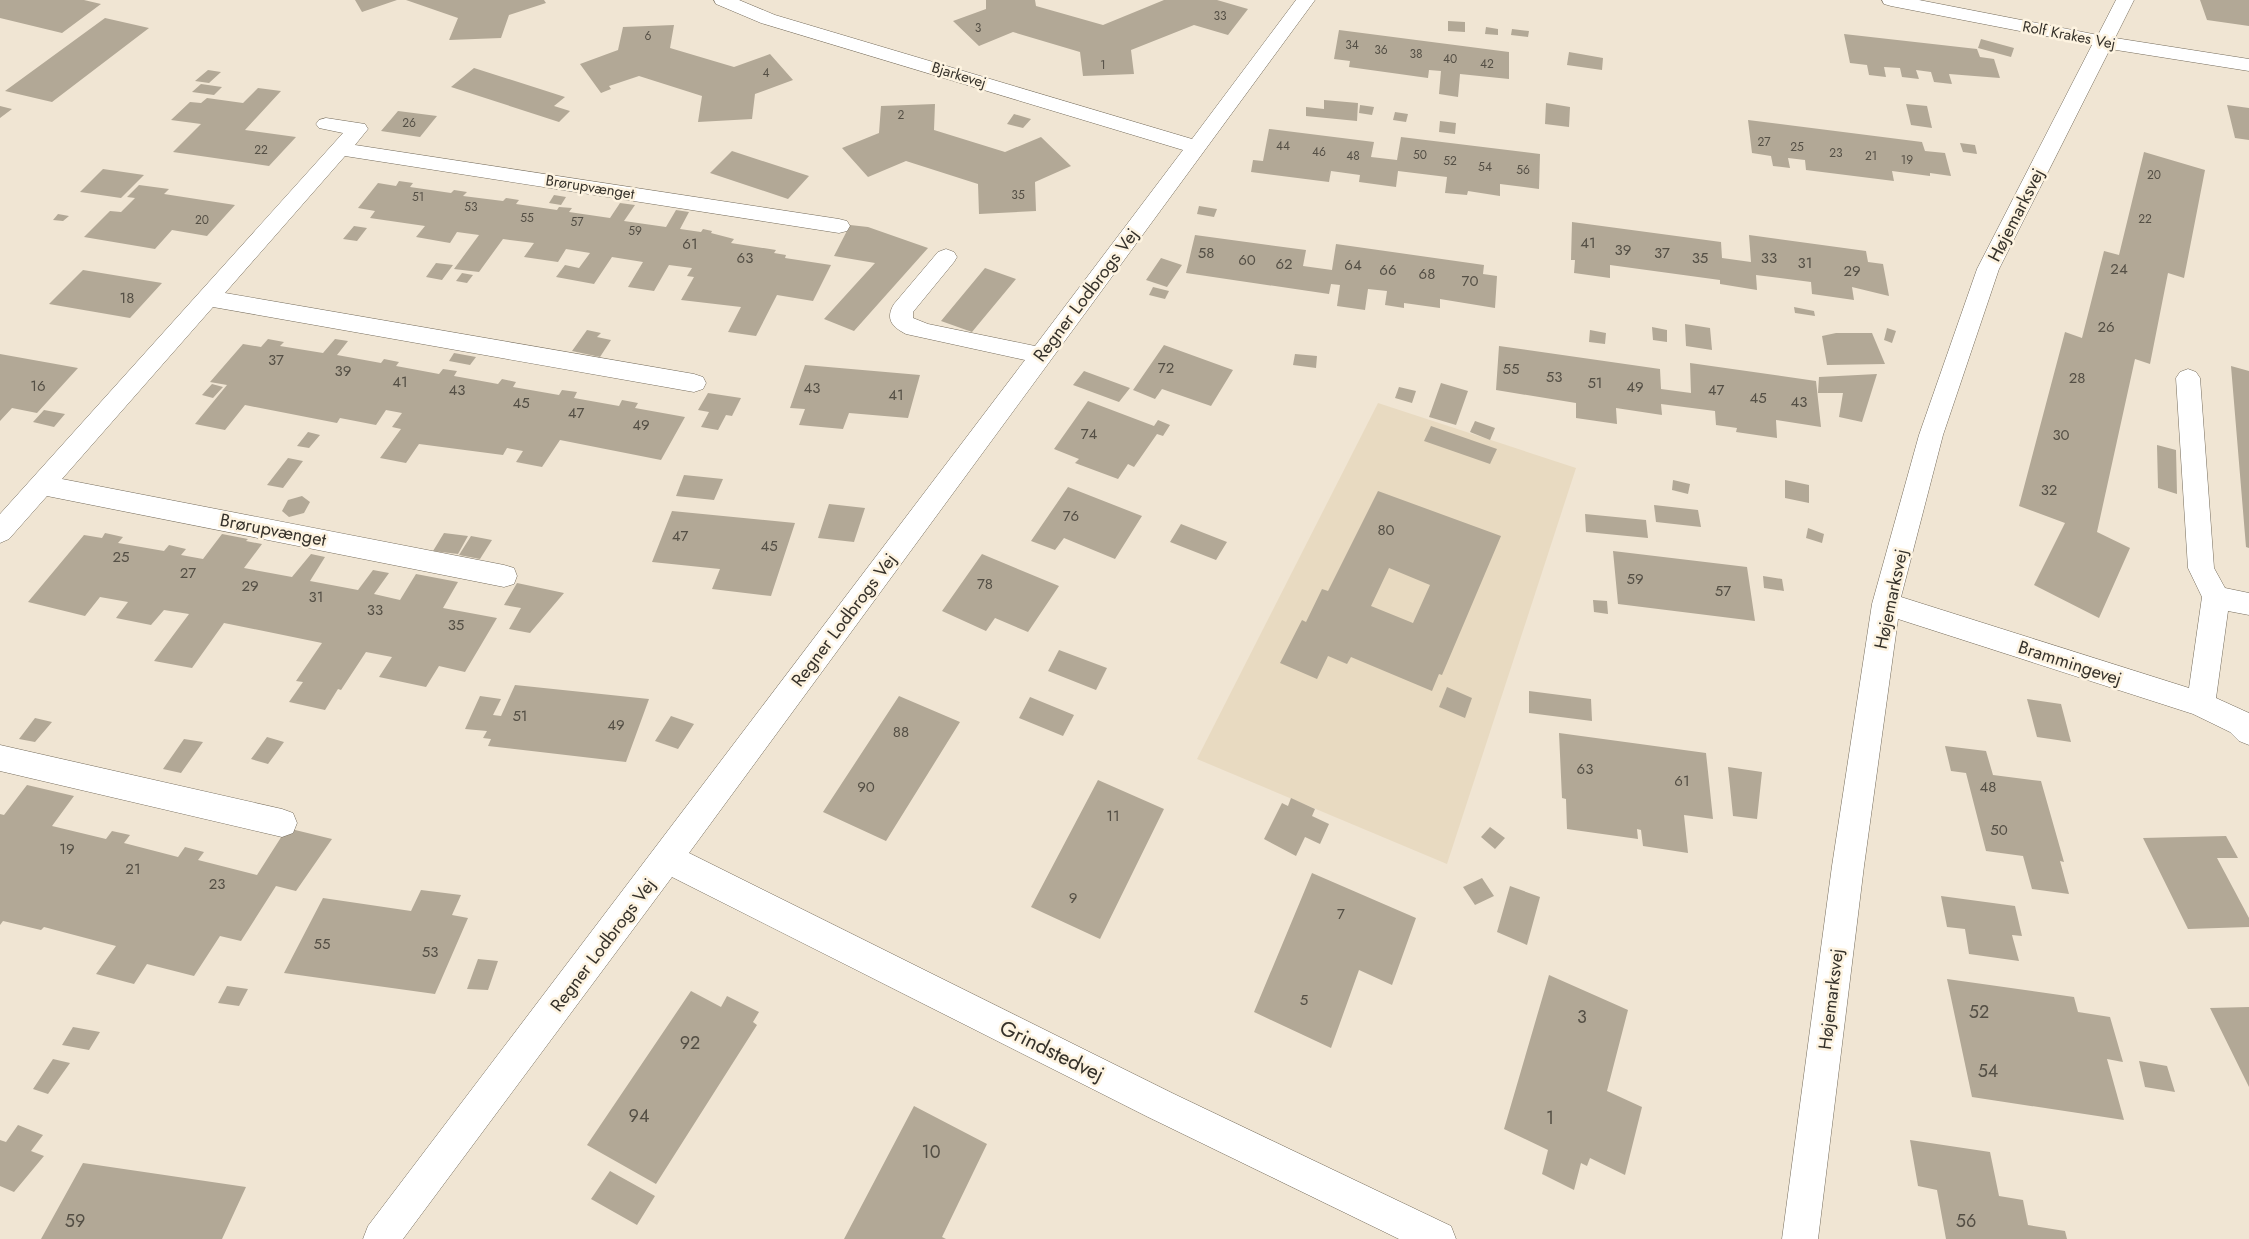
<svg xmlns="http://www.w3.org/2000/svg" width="2249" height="1239" viewBox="0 0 2249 1239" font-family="Jost,sans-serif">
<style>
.built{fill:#e8dac1}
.building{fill:#b2a896;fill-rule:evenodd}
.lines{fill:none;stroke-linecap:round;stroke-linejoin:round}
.minor-casing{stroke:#756c5c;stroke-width:1}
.minor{fill:#fff;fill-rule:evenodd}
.labels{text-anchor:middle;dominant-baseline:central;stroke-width:5;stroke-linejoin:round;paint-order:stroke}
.far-number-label{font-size:12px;fill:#544f45}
.far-street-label{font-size:15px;fill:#35312a;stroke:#fdf3e0}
.number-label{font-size:15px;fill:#544f45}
.street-label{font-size:18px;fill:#35312a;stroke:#fdf3e0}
.near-number-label{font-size:18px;fill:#544f45}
.near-street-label{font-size:21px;fill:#35312a;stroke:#fdf3e0}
</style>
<rect width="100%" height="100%" fill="#f0e5d3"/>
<path class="built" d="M1378,403L1576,468L1447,864L1197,759Z"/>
<path class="building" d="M0,0H84L101,4L62,33L0,18Z
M355,0H397L362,12Z
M406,0H544L546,3L509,15L501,38L449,40L458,18Z
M986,0H1035L1036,6L1103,25L1164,0H1217L1248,9L1228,35L1194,25L1131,50L1134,74L1083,76L1080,52L1013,32L979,46L953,21L986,9Z
M2200,0H2249V26L2207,20Z
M105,18L149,28L52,102L5,91Z
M1448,21L1465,22V32L1448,31Z
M674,25L670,48L734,67L770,54L793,80L755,94L752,119L698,122L702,96L639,76L609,86L611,89L601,93L580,64L618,50L623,27Z
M1486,27L1498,29V35L1485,34Z
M1512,29L1529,31L1528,37L1511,35Z
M1339,30L1509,52V79L1460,74L1458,97L1439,94L1441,71L1429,70L1428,78L1349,67L1350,61L1334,59Z
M1844,34L1977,49L1980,57L1994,59L2000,78L1949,74L1952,84L1934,82L1931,72L1916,70L1919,79L1902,77L1900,68L1884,67L1886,77L1869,75L1867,65L1850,63Z
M1981,39L2014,48L2011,57L1978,48Z
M1569,52L1603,58L1602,70L1567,65Z
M474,68L565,97L554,106L570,111L559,122L451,87Z
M208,70L221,72L209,83L195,81Z
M201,84L222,87L214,95L192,92Z
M258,88L281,91L245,130L296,137L269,166L173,152L201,124L171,120L190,102L201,103L207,98L243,103Z
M1324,100L1358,103L1357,121L1306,116V107L1324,109Z
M1546,103L1570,107L1569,127L1545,124Z
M935,104L934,130L1005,152L1041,137L1071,166L1035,182L1036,211L979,214L978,184L906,161L868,177L842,148L879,133L881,106Z
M1906,104L1927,106L1932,128L1911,125Z
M1360,105L1374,107L1372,115L1359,113Z
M2227,105L2249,108V140L2235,138Z
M0,106L12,109L0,118Z
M398,111L437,116L420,137L381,131Z
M1395,112L1408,114L1406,122L1393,120Z
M1014,114L1031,119L1023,128L1007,124Z
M1748,120L1922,142L1925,151L1945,153L1951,176L1930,173V176L1892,171L1894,181L1806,170L1805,160L1788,158L1790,168L1773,166L1771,156L1752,153Z
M1440,121L1456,123L1455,134L1439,132Z
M1269,129L1374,142L1371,157L1397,160L1401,137L1540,154L1539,189L1500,184V196L1468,191L1467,195L1445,193L1447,177L1398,171L1396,187L1359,182L1360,175L1331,171L1329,182L1251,172L1253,160L1263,161Z
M1960,143L1975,145L1977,154L1963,152Z
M732,151L809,176L788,199L710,173Z
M2144,152L2205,170L2184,278L2168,273L2150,364L2135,359L2097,532L2130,548L2099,618L2034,585L2065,523L2019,506L2065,332L2082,338L2104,251L2119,255Z
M103,169L144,175L121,198L80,192Z
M399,181L413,183L410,187L451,193L454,190L467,192L463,196L503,201L506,198L519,200L516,204L557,210L559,207L572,208L569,212L610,218L620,203L635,205L624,221L666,227L676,210L689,212L680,229L701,232L703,229L712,231L711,233L734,239L731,243L776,250L774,253L786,255L785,258L831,265L813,301L777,295L756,336L728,332L741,307L681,300L694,277L687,276L692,268L669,265L654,291L628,287L643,262L612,257L594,284L556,277L565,265L579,268L590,253L566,249L558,262L524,257L534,243L503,239L479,272L454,269L479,235L457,232L450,243L416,237L425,226L370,218L375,211L358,208L378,183L396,186Z
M139,185L169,189L164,194L235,205L207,236L172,230L155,249L84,237L110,211L121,212L135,198L127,197Z
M554,195L566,197L561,205L549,203Z
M1199,206L1217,209L1214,217L1197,214Z
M58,214L69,216L63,221L53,220Z
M1572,222L1721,242L1722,258L1751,262L1749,235L1866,251L1868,262L1883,264L1889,296L1852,287L1854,300L1812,294L1811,282L1756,275L1757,290L1720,284V280L1610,265V278L1574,273L1575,260H1571Z
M850,225L868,227L928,248L854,331L824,319L875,263L834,256Z
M354,226L367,228L357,241L343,239Z
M1195,235L1306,250L1303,266L1332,270L1336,244L1484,265L1483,274L1497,276L1495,308L1440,299V308L1404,303V308L1385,305L1387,291L1368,289L1365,310L1337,306L1340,285L1331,284L1329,294L1186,273Z
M1161,258L1182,265L1167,287L1146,280Z
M436,263L453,265L442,280L426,277Z
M985,268L1016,279L972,332L941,321Z
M83,270L162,283L130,318L49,304Z
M462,273L473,275L467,283L456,281Z
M1153,287L1169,291L1165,299L1149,295Z
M1794,307L1814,311L1815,316L1795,313Z
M1685,324L1710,328L1712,350L1686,346Z
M1652,327L1667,330V342L1653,340Z
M1887,328L1896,331L1892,343L1884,340Z
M587,330L601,333L597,337L611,340L600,357L572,351Z
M1590,330L1606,333L1605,344L1589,342Z
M1836,333H1872L1885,364L1827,365L1822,336Z
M268,339L284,342L280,346L323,353L335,339L348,341L337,355L381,363L384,359L399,362L396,366L439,374L443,369L457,371L454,376L498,384L502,379L516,382L513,387L559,395L562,390L577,392L574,398L619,406L622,400L638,403L635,408L685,417L661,460L560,440L542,467L516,462L523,451L507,448L503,455L419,444L406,463L380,458L401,429L392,427L402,413L386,410L376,425L340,418L337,423L245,405L225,430L195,424L227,385L210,382L243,344L261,347Z
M1164,345L1233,370L1211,406L1162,389L1155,399L1133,390Z
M1499,346L1660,369L1661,389L1691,393L1690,363L1816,381L1821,427L1776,420L1777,438L1736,432L1737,428L1716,425L1715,411L1661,404L1662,415L1616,408L1617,424L1576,418V403L1496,390Z
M454,353L476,357L470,365L449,361Z
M0,354L78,368L37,413L12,408L0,421Z
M1295,354L1317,356L1316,368L1293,365Z
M805,365L920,375L908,418L849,413L843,429L799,425L805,409L790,408Z
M2231,366L2249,371V548L2246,547Z
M1084,371L1130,388L1119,402L1073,385Z
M1877,374L1862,422L1839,417L1843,393H1818L1819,377Z
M1441,383L1468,391L1456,425L1429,417Z
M212,384L223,387L213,398L202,395Z
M1399,387L1416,391L1412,403L1395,398Z
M708,393L741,398L732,416L726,415L718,430L701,427L709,412L698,410Z
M1088,401L1154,426L1158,420L1170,425L1163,436L1157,434L1134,467L1128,464L1118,479L1075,463L1079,459L1054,449Z
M44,410L65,414L54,427L33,422Z
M1475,421L1495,428L1490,440L1470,432Z
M1431,426L1497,449L1490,464L1424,441Z
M308,432L320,435L309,448L297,446Z
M2157,445L2176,450L2177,494L2158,488Z
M288,458L303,461L283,488L267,485Z
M684,475L723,479L714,500L676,496Z
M1673,480L1690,484L1688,494L1672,490Z
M1785,480L1809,485V503L1785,498Z
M1068,487L1142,516L1115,559L1064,538L1055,550L1031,541Z
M1378,491L1501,536L1442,675L1439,674L1432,691L1351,657L1347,664L1328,656L1317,679L1280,663L1302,620L1306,622L1322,589L1328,591ZM1389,568L1430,585L1413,623L1371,606Z
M302,496L310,502L304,513L289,517L282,511L288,500Z
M829,504L865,508L854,542L818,538Z
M1654,505L1698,510L1701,527L1656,522Z
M672,511L795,523L771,596L712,589L720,569L652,562Z
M1585,514L1646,520L1648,538L1586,532Z
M1181,524L1227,542L1216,560L1170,542Z
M1808,528L1824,534L1822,543L1806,538Z
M105,533L123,537L118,543L164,551L169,545L186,549L181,555L203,559L222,534L248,539L246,541L262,544L244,568L292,577L311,554L325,557L310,581L358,590L373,570L389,573L374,594L400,600L416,574L458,582L443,608L497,618L465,672L439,666L426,687L379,677L392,657L366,652L341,690L338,689L325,710L289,702L303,682L296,681L322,643L224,623L192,668L154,661L189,614L164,610L151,625L116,618L128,602L100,597L85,616L28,602L84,535L102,538Z
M444,533L468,536L458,554L433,551Z
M471,536L492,540L480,559L459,555Z
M1613,551L1747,567L1755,621L1618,604Z
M982,554L1059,586L1028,632L995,618L986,631L942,611Z
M1763,576L1782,579L1784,591L1764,588Z
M517,583L564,593L530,633L509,629L521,608L504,605Z
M1593,600L1607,601L1608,614L1594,612Z
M1059,650L1107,668L1096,690L1048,671Z
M515,685L649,699L626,762L488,746L491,739L483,738L487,731L465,729L480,696L501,699L493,715L501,716Z
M1447,687L1472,698L1465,718L1439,707Z
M1529,691L1591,699L1592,721L1529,713Z
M899,696L960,722L886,841L823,812Z
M1030,697L1074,715L1063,736L1019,718Z
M2027,699L2061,704L2071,742L2037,737Z
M671,716L694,724L678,749L655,741Z
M35,718L52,722L35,742L19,739Z
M1559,733L1706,753L1713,819L1684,815L1688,853L1643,846L1641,830L1637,829L1638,839L1567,829L1566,799L1562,798Z
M267,737L284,742L268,764L251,759Z
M184,739L203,742L181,773L163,769Z
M1945,746L1986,751L1993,775L2041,781L2064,862L2060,861L2069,894L2032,889L2023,856L1986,851L1966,773L1951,771Z
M1728,767L1762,772L1757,819L1733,816Z
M1098,780L1164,809L1100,939L1031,907Z
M27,785L74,796L52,826L106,839L112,831L130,835L124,843L178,857L185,847L204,852L198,860L257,875L287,828L332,839L296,891L276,886L241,941L220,936L194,976L147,964L134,984L96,974L116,946L44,927L41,930L3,921L0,925V814L4,815Z
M1291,798L1315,809L1312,816L1329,824L1320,844L1305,837L1296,856L1264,839L1282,803L1288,806Z
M1490,827L1505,838L1495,849L1481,837Z
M2226,836L2238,858H2217L2249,918V927L2188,929L2143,838Z
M1312,873L1416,918L1392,985L1359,970L1331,1048L1254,1012Z
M1482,878L1494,896L1475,905L1463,887Z
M1510,886L1540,897L1527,945L1497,932Z
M421,890L461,895L452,915L468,918L435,994L284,973L323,898L411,911Z
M1941,896L2015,906L2022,936L2012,935L2019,961L1969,954L1965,929L1947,927Z
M478,959L498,961L488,990L467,989Z
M1549,975L1628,1010L1607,1091L1642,1107L1625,1175L1590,1158L1587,1166L1581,1163L1574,1190L1542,1174L1548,1150L1504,1129Z
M1947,979L2074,997L2078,1012L2110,1017L2123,1062L2107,1059L2124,1120L1972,1097Z
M227,986L248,989L239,1006L218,1003Z
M691,991L721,1007L727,996L759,1012L753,1022L757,1025L656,1184L587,1145Z
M2249,1007V1087L2210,1008Z
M73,1027L100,1032L89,1050L62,1045Z
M53,1059L70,1063L48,1094L33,1089Z
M2139,1061L2167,1066L2175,1092L2145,1087Z
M914,1106L987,1144L942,1237L946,1239H844Z
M18,1125L43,1135L31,1151L44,1156L14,1192L0,1186V1140L6,1142Z
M1910,1140L1990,1152L1999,1196L2023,1200L2028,1225L2065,1231L2067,1239H1946L1937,1190L1918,1186Z
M83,1163L246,1187L222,1239H41Z
M610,1171L655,1196L637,1225L591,1199Z"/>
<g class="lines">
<g class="minor-casing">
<path id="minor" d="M714,0H739L775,15L1192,139L1296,0H1315L689,853L1172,1093L1451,1226L1456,1239H1399L1148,1117L672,877L403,1239H363L368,1226L1025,360L906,334C892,327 885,319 894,304L938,252L946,249L954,252L957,257L954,262L913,312V318L928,324L1035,346L1183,150L761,23L716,4Z
M1882,0H1919L2098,35L2116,0H2134L2115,38L2249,59V71L2110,49L1999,269L1943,435L1901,597L2189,688L2202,597L2188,568L2176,378L2180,372L2188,369L2196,372L2200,378L2214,568L2225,588L2249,593V615L2228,611L2216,698L2249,713V745L2239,741L2230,732L2193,714L1898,619L1864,866L1818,1239H1782L1832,866L1872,604L1919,435L1977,269L2092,45L1891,6L1884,4Z
M326,118L365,124L368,129L355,145L839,219L847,221L850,226L847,231L839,233L345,156L225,293L694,374L703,377L706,383L703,389L694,392L213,307L62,479L504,565L514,568L517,576L514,584L504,587L47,496L9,539L0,543V514L343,133L319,128L316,124L319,120Z
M0,745L282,809L293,813L297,823L293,833L282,837L0,771Z"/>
</g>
<use href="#minor" class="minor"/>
</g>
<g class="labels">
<g class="far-number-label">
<text x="1220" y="16">33</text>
<text x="978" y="28">3</text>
<text x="648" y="36">6</text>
<text x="1352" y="45">34</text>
<text x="1381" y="50">36</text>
<text x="1416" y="54">38</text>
<text x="1450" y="59">40</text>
<text x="1487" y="64">42</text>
<text x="1103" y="65">1</text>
<text x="766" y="73">4</text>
<text x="901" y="115">2</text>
<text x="409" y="123">26</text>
<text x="1764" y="142">27</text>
<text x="1283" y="146">44</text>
<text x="1797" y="147">25</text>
<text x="261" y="150">22</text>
<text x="1319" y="152">46</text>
<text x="1836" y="153">23</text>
<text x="1420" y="155">50</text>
<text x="1353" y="156">48</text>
<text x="1871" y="156">21</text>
<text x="1907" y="160">19</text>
<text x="1450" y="161">52</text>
<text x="1485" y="167">54</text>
<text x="1523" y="170">56</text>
<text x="2154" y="175">20</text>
<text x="1018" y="195">35</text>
<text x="418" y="197">51</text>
<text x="471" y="207">53</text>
<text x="527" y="218">55</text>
<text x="2145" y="219">22</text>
<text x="202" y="220">20</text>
<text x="577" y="222">57</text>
<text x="635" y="231">59</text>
</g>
<g class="far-street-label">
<text transform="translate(2069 35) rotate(11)">Rolf Krakes Vej</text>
<text transform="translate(959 75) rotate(17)">Bjarkevej</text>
<text transform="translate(590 187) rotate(9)">Brørupvænget</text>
</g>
<g class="number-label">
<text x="1588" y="243">41</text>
<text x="690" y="244">61</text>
<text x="1623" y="250">39</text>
<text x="1206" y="253">58</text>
<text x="1662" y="253">37</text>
<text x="745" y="258">63</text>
<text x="1700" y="258">35</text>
<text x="1769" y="258">33</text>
<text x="1247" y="260">60</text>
<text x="1805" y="263">31</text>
<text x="1284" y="264">62</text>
<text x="1353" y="265">64</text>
<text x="2119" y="269">24</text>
<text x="1388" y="270">66</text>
<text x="1852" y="271">29</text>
<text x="1427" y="274">68</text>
<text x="1470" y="281">70</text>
<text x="127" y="298">18</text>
<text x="2106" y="327">26</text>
<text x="276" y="360">37</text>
<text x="1166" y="368">72</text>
<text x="1511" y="369">55</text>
<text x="343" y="371">39</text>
<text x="1554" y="377">53</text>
<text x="2077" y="378">28</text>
<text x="400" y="382">41</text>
<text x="1595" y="383">51</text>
<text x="38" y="386">16</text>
<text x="1635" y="387">49</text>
<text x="812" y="388">43</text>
<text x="457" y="390">43</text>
<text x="1716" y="390">47</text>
<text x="896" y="395">41</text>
<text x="1758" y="398">45</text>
<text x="1799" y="402">43</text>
<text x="521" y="403">45</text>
<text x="576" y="413">47</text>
<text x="641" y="425">49</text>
<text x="1089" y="434">74</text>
<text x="2061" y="435">30</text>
<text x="2049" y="490">32</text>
<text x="1071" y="516">76</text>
<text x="1386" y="530">80</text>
<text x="680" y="536">47</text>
<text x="769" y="546">45</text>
<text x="121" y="557">25</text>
<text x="188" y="573">27</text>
<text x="1635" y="579">59</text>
<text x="985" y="584">78</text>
<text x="250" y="586">29</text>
<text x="1723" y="591">57</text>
<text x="316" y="597">31</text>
<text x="375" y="610">33</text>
<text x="456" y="625">35</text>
<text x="520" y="716">51</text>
<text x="616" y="725">49</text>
<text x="901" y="732">88</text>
<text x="1585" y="769">63</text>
<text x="1682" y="781">61</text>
<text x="866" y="787">90</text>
<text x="1988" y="787">48</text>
<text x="1113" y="816">11</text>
<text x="1999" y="830">50</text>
<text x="67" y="849">19</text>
<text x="133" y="869">21</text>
<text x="217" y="884">23</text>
<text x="1073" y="898">9</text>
<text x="1341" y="914">7</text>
<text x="322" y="944">55</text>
<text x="430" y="952">53</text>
<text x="1304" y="1000">5</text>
</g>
<g class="street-label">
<text transform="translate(2016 215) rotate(-63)">Højemarksvej</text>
<text transform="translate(1086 295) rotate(-53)">Regner Lodbrogs Vej</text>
<text transform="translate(273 530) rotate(11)">Brørupvænget</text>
<text transform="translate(1891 599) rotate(-78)">Højemarksvej</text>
<text transform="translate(844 620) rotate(-53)">Regner Lodbrogs Vej</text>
<text transform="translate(2070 663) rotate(18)">Brammingevej</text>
<text transform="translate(603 945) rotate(-53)">Regner Lodbrogs Vej</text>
<text transform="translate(1831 999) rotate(-83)">Højemarksvej</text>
</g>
<g class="near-number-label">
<text x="1979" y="1012">52</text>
<text x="1582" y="1017">3</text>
<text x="690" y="1043">92</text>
<text x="1988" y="1071">54</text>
<text x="639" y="1116">94</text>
<text x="1550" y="1118">1</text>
<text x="931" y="1152">10</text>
<text x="75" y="1221">59</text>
<text x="1966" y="1221">56</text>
</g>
<g class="near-street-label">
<text transform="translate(1052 1051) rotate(26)">Grindstedvej</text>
</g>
</g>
</svg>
